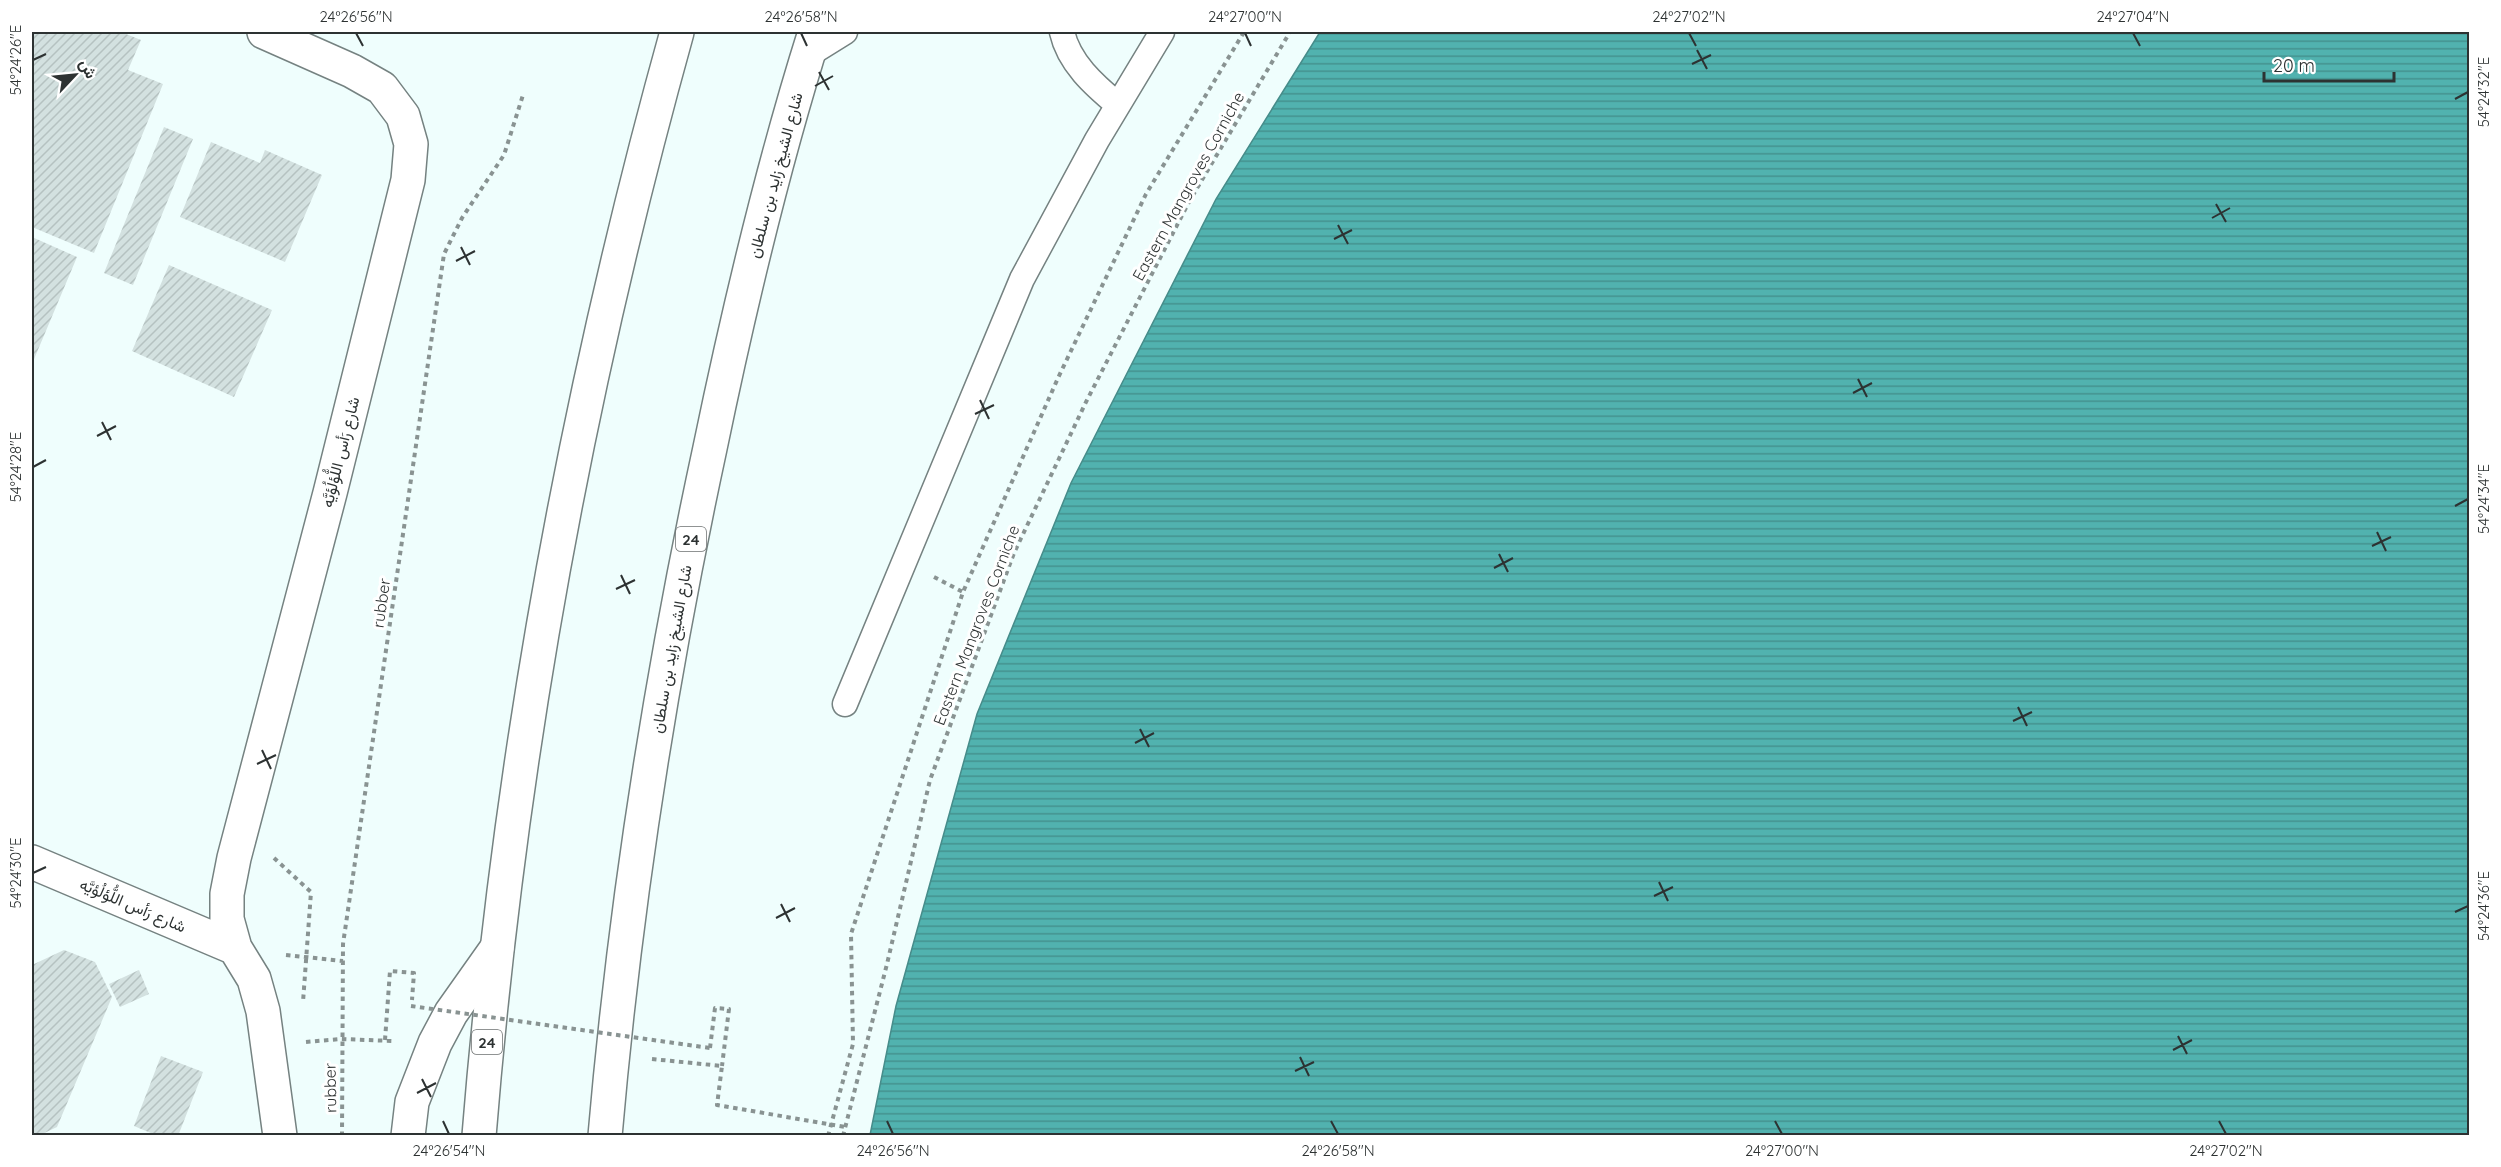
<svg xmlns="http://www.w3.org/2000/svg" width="2501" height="1167" viewBox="0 0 2501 1167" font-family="Quicksand,Vazirmatn,sans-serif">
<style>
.water{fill:url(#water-rules);stroke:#468c8a;stroke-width:1.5}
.building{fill:url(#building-hatch)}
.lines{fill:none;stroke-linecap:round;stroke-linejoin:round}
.lane-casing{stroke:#758281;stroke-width:27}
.street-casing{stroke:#758281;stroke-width:36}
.secondary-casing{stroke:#758281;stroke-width:36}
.highway-casing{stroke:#758281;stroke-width:36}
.path{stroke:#899392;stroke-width:4;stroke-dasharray:4.5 4.5;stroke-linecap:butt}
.lane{stroke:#fff;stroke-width:24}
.street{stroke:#fff;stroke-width:33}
.secondary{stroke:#fff;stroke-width:33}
.highway{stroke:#fff;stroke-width:33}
.path-bridge{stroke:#899392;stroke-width:4;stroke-dasharray:4.5 4.5;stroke-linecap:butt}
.ticks{fill:none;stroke:#2d3232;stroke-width:2}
.labels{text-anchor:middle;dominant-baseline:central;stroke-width:6;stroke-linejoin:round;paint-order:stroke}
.shield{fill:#fff;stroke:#6c7070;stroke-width:1.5}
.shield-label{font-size:15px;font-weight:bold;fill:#2d3232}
.street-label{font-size:16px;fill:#2d3232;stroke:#fff}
.neatline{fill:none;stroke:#2d3232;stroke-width:2}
.ticks-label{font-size:15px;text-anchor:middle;fill:#2d3232}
</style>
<defs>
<pattern id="water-rules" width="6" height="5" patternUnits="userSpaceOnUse" patternTransform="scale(1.5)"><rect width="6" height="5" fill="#51b2af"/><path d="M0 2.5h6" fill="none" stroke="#44918f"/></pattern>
<pattern id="building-hatch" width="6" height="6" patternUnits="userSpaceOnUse" patternTransform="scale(1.5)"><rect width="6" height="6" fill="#d3e1e0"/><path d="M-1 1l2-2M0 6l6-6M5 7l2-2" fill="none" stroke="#b5c2c1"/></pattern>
</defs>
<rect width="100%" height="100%" fill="#effefd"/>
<path class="water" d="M1320,32H2469V1135H870L896,1006L977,714L1071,483L1216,199Z"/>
<path class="building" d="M32,32H121L141,40L128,70L163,84L94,253L32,227Z
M164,127L193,139L133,285L104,273Z
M211,142L260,163L265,150L322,175L285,262L180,217Z
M32,237L77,257L32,364Z
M169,265L272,310L234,397L132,351Z
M64,950L95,962L112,997L57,1127L38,1136H32V965Z
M139,970L149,994L120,1007L109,984Z
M161,1056L203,1072L178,1136H158L134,1126Z"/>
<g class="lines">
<g class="lane-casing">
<path id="lane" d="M1062,32C1069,63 1094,85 1118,105
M808,55L845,32
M845,704L1022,279L1097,140L1162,32"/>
</g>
<g class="street-casing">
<path id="street" d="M264,32L352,71L382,88L403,116L411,144L408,180L330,493L234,858L227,894V919L235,948L254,979L263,1011L280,1136
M32,862L235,948"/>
</g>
<g class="secondary-casing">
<path id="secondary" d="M408,1136L412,1102L435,1043L451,1013L497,948"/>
</g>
<g class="highway-casing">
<path id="highway" d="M479,1136C509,763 577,391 677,32
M605,1136C625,904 661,675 710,448C739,308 772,168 815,32"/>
</g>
<path class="path" d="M934,577L963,592
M274,858L311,892L303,1002
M286,955L343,961
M385,1040L390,971L414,973L412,1000
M306,1042L341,1039L394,1041
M710,1048L715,1008L729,1009L722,1066
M652,1059L722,1066L717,1105L845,1127
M342,1136L343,944L444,254L462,218L504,155L523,95
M828,1136L853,1044L851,934L963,592L1058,378L1146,194L1244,32
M843,1136L887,964L930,780L1014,553L1086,402L1190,200L1290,32"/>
<use href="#lane" class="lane"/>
<use href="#street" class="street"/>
<use href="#secondary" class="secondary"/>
<use href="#highway" class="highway"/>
<path class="path-bridge" d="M411,1006L710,1048"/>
</g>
<path class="ticks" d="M356,33L363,46M801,33L807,46M1245,33L1251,46M1689,33L1696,46M2133,33L2140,46M1697,50L1707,69M33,60L46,54M1692,64L1711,55M819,72L829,90M815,86L833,76M2455,99L2468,92M2216,204L2226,222M2212,218L2230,208M1338,225L1348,244M1334,239L1352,230M461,247L470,265M456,261L475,251M1858,379L1867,397M1853,393L1872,383M980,400L989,419M975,414L994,405M102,422L111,440M97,436L116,426M33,467L46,460M2455,506L2468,499M2377,532L2386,551M2372,546L2391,537M1499,554L1508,572M1494,568L1513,558M621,575L630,594M616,589L635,580M2018,707L2027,726M2013,721L2032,712M1140,729L1149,747M1135,743L1154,733M262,750L271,769M257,764L276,755M33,873L46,867M1659,882L1668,901M1654,896L1673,887M781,904L790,922M2455,912L2468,906M776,918L795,908M2178,1036L2187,1054M2173,1050L2192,1040M1300,1057L1309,1076M1295,1071L1314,1062M422,1079L431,1097M417,1093L436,1083M443,1121L449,1134M887,1121L893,1134M1331,1121L1338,1134M1775,1121L1782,1134M2219,1121L2226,1134"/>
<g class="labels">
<g class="shield">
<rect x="676" y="527" width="30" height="24" rx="4.5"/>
<rect x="472" y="1030" width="30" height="24" rx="4.5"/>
</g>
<g class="shield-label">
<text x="691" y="539">24</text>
<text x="487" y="1042">24</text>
</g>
<g class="street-label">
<text transform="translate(775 175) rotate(-75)">شارع الشيخ زايد بن سلطان</text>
<text transform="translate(1188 186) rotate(-61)">Eastern Mangroves Corniche</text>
<text transform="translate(340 452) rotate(-76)">شارع رَأس اللُّؤلُؤيَّه</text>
<text transform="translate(381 603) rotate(-82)">rubber</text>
<text transform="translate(976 625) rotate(-69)">Eastern Mangroves Corniche</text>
<text transform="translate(671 649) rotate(-80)">شارع الشيخ زايد بن سلطان</text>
<text transform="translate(133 905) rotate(23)">شارع رَأس اللُّؤلُؤيَّه</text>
<text transform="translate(330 1088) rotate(-91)">rubber</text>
</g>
</g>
<rect width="2501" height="1167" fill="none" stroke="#ffffff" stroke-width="66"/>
<g transform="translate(75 75) rotate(64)" stroke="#ffffff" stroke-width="4.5" paint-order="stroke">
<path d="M0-4.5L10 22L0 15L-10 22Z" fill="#2d3232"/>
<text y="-9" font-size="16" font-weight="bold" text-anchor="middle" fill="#2d3232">ش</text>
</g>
<path d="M2264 72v9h130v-9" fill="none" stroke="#2d3232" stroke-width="3"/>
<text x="2273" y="72" font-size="18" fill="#2d3232" stroke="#ffffff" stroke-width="4.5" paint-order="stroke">20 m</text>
<rect x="33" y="33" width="2435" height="1101" class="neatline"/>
<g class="ticks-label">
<text x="356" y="22">24°26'56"N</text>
<text x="801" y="22">24°26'58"N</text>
<text x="1245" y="22">24°27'00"N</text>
<text x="1689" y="22">24°27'02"N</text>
<text x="2133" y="22">24°27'04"N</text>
<text transform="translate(16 60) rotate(-90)" y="5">54°24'26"E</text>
<text transform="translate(2484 92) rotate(-90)" y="5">54°24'32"E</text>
<text transform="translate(16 467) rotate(-90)" y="5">54°24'28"E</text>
<text transform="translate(2484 499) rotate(-90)" y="5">54°24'34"E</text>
<text transform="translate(16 873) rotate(-90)" y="5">54°24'30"E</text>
<text transform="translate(2484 906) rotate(-90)" y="5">54°24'36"E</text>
<text x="449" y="1156">24°26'54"N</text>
<text x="893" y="1156">24°26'56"N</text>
<text x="1338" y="1156">24°26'58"N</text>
<text x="1782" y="1156">24°27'00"N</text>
<text x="2226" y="1156">24°27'02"N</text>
</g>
</svg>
